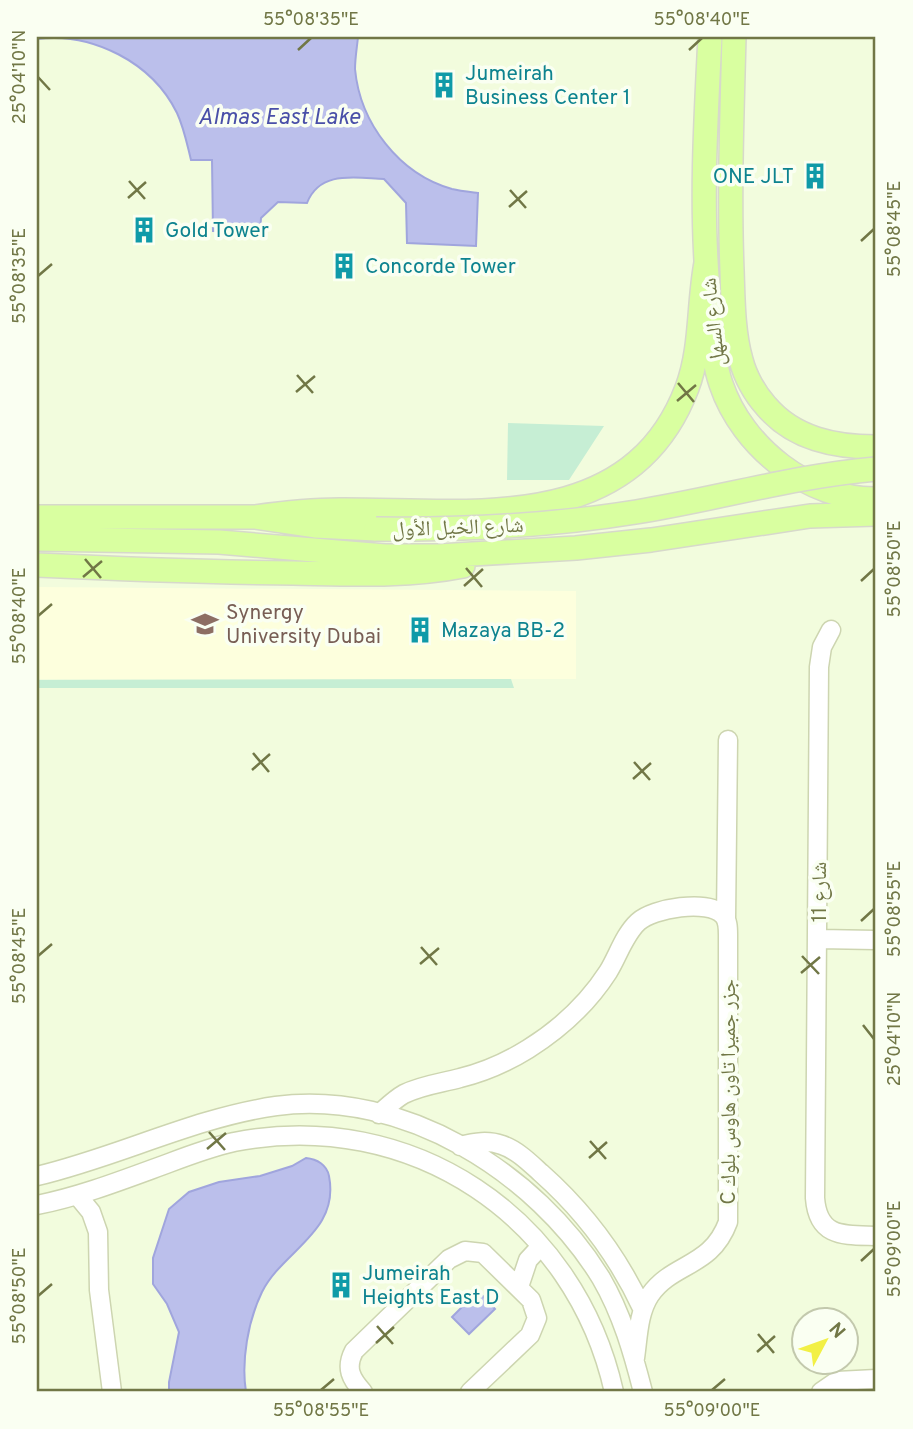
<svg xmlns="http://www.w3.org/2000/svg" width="913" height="1429" viewBox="0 0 913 1429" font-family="Overpass,'Noto Naskh Arabic',sans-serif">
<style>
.residential{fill:#f2fcdd;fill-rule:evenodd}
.commercial{fill:#fdffdd}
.green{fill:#c6eed4}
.water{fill:#bbbfeb;stroke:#a0a5dd;stroke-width:2}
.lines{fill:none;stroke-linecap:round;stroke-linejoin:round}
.minor-casing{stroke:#cdd5b0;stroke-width:21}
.major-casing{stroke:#d7d9cb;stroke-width:26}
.minor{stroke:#fff;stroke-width:18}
.major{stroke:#d9ffa0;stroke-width:23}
.major-bridge-casing{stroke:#d7d9cb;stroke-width:26;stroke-linecap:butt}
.major-bridge{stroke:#d9ffa0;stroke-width:23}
.ticks{fill:none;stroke:#717746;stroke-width:2.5}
.labels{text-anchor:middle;stroke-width:7;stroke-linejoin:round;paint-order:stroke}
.culture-label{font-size:21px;fill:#0d838f;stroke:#fafff2;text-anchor:start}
.street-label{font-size:21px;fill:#717746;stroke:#fafff2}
.education-label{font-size:21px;fill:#785e54;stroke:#fafff2;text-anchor:start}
.water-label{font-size:23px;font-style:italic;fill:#494fa8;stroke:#fafff2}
.neatline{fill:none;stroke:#717746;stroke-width:2.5}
.ticks-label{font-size:18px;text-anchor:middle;fill:#717746}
</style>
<rect width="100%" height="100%" fill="#f6feea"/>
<path class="residential" d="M37,37h839v1355h-839zM804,1320h42v42h-42z"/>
<path class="commercial" d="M37,587l539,4v88h-539z"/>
<path class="green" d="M508,423l96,3 -35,54h-62z
M511,679l3,9h-477v-8z"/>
<path class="water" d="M37,37h321c-1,10 -3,22 -3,32 5,54 44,105 97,120 8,2 18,3 26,4l-2,53 -69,-3 -1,-40 -22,-24c-29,-1 -64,-9 -77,24l-29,-1 -17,16 -1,14 -47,-1 -1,-71h-21c-4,-16 -7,-32 -14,-47 -25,-51 -85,-81 -140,-74z
M306,1158c11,1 21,7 23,18 11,56 -46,74 -67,116 -14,29 -21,69 -16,100h-77v-10l10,-50 -12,-28 -14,-20v-26l16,-49 20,-17 30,-10 41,-6 32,-10z
M478,1291l17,18 -26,25 -17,-17z"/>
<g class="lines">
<g class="minor-casing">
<path id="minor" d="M831,630l-9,17 -3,20 -4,531c3,40 29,37 61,38
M726,920l2,-180
M819,939l57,1
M379,1114c8,-7 16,-15 25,-20 18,-9 38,-11 56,-16 25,-6 47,-16 68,-29 32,-20 60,-46 80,-77 10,-16 16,-37 30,-50 15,-14 70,-23 85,-7 5,5 5,13 5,20v287c-17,46 -55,40 -78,73 -12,18 -12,43 -15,63
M460,1146c15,-4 28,-6 42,-1 15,5 28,18 39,28 44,39 77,83 102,137
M37,1176c81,-19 156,-58 239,-70 127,-17 260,66 325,172 21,36 32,75 42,114
M77,1195l14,17 7,20 1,58 13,102
M37,1205c45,-9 88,-26 132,-42 21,-8 43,-16 65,-21 177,-35 341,75 380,250
M519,1287l9,-27 13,-14
M363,1392c-12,-13 -18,-24 -9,-41l95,-92 16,-8 18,2 48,47 6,18 -7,17 -60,57
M821,1392l16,-11 39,-2"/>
</g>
<g class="major-casing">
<path id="major" d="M734,37c-2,77 -5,156 -2,233 1,29 1,62 9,90 4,16 14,34 25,46 28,33 69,41 110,41
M707,276c-6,-80 -1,-160 3,-239
M711,321c1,21 3,43 10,63 21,63 88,116 155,115
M37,517h218l60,9 61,3
M255,517c28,-4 56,-7 84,-7 127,-1 291,28 348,-122 15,-40 11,-82 19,-125
M37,539l182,3 166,14h54l137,-8 75,-8 159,-24 66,-2
M37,565c85,4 170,7 256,8 57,1 114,4 170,-7"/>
</g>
<use href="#minor" class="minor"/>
<use href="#major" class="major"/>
<g class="major-bridge-casing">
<path id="major-bridge" d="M376,529c87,1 174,-3 260,-17 81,-13 158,-36 240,-43"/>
</g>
<use href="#major-bridge" class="major-bridge"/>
</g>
<path class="ticks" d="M298,50l13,-12M689,50l13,-12M38,77l12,13M129,181l16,18M510,190l16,18M128,198l18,-16M509,207l18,-16M861,241l13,-12M38,276l14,-12M297,375l16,18M678,383l16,19M296,392l19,-16M677,401l19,-16M85,559l16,19M466,568l16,19M83,577l19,-16M861,581l13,-12M464,586l19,-17M38,616l14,-12M253,753l16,19M634,762l16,18M252,770l18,-16M633,779l18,-16M861,921l13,-12M421,947l16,18M38,956l14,-12M802,956l17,18M420,964l19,-16M801,973l19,-16M863,1025l11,14M209,1132l16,18M590,1141l16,18M207,1149l19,-16M589,1158l18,-16M861,1261l13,-12M38,1296l14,-12M377,1326l16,18M758,1334l16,19M376,1343l18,-16M757,1352l18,-16M321,1390l13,-11M712,1390l13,-11"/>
<defs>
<g id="building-bare" transform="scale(2.1)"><path d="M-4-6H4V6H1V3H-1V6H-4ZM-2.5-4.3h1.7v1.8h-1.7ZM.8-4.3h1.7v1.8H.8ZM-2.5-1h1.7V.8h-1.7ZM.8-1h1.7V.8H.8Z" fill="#0f9aa8" stroke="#fafff2" stroke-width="2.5" paint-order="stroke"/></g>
<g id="university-bare" transform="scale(2.1)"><path d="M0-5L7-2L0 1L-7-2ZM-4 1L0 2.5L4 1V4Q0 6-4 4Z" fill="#8d6e63" stroke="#fafff2" stroke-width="2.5" paint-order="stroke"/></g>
</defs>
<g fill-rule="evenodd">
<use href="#building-bare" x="444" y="85"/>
<use href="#building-bare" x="815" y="176"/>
<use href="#building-bare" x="144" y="230"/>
<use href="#building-bare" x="344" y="266"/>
<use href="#university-bare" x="205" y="624"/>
<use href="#building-bare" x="420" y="630"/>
<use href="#building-bare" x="341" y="1285"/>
</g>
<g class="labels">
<g class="culture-label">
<text x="465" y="80">Jumeirah<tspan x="465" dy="24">Business Center 1</tspan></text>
<text x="794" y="183" text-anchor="end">ONE JLT</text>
<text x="165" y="237">Gold Tower</text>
<text x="365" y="273">Concorde Tower</text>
<text x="441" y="637">Mazaya BB-2</text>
<text x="362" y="1280">Jumeirah<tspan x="362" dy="24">Heights East D</tspan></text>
</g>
<g class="street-label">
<text transform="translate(713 322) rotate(-96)" y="7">شارع السهل</text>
<text transform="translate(458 527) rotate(-2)" y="7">شارع الخيل الأول</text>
<text transform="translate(819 892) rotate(-90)" y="7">شارع 11</text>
<text transform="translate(728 1092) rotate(-90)" y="7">C جزر جميرا تاون هاوس بلوك</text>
</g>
<g class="education-label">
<text x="226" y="619">Synergy<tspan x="226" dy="24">University Dubai</tspan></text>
</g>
<g class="water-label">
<text x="279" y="124">Almas East Lake</text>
</g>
</g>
<rect width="913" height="1429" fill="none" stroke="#fafff2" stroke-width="77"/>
<g transform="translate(825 1341) rotate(49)"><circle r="33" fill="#fafff2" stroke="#c3c9ad" stroke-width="2"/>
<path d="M0-5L12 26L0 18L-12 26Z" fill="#f2f045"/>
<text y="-10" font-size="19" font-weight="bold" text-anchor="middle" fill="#717746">N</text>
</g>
<rect x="38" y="38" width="836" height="1352" class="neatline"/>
<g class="ticks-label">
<text x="311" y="25">55°08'35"E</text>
<text x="702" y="25">55°08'40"E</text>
<text transform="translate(19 77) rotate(-90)" y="6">25°04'10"N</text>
<text transform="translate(894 229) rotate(-90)" y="6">55°08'45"E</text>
<text transform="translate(19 276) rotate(-90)" y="6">55°08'35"E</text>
<text transform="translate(894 569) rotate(-90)" y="6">55°08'50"E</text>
<text transform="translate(19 616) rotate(-90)" y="6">55°08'40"E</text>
<text transform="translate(894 909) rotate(-90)" y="6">55°08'55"E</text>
<text transform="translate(19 956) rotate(-90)" y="6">55°08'45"E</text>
<text transform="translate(894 1039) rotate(-90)" y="6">25°04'10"N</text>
<text transform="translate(894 1249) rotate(-90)" y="6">55°09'00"E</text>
<text transform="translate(19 1296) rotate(-90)" y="6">55°08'50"E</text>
<text x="321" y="1416">55°08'55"E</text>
<text x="712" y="1416">55°09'00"E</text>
</g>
</svg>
